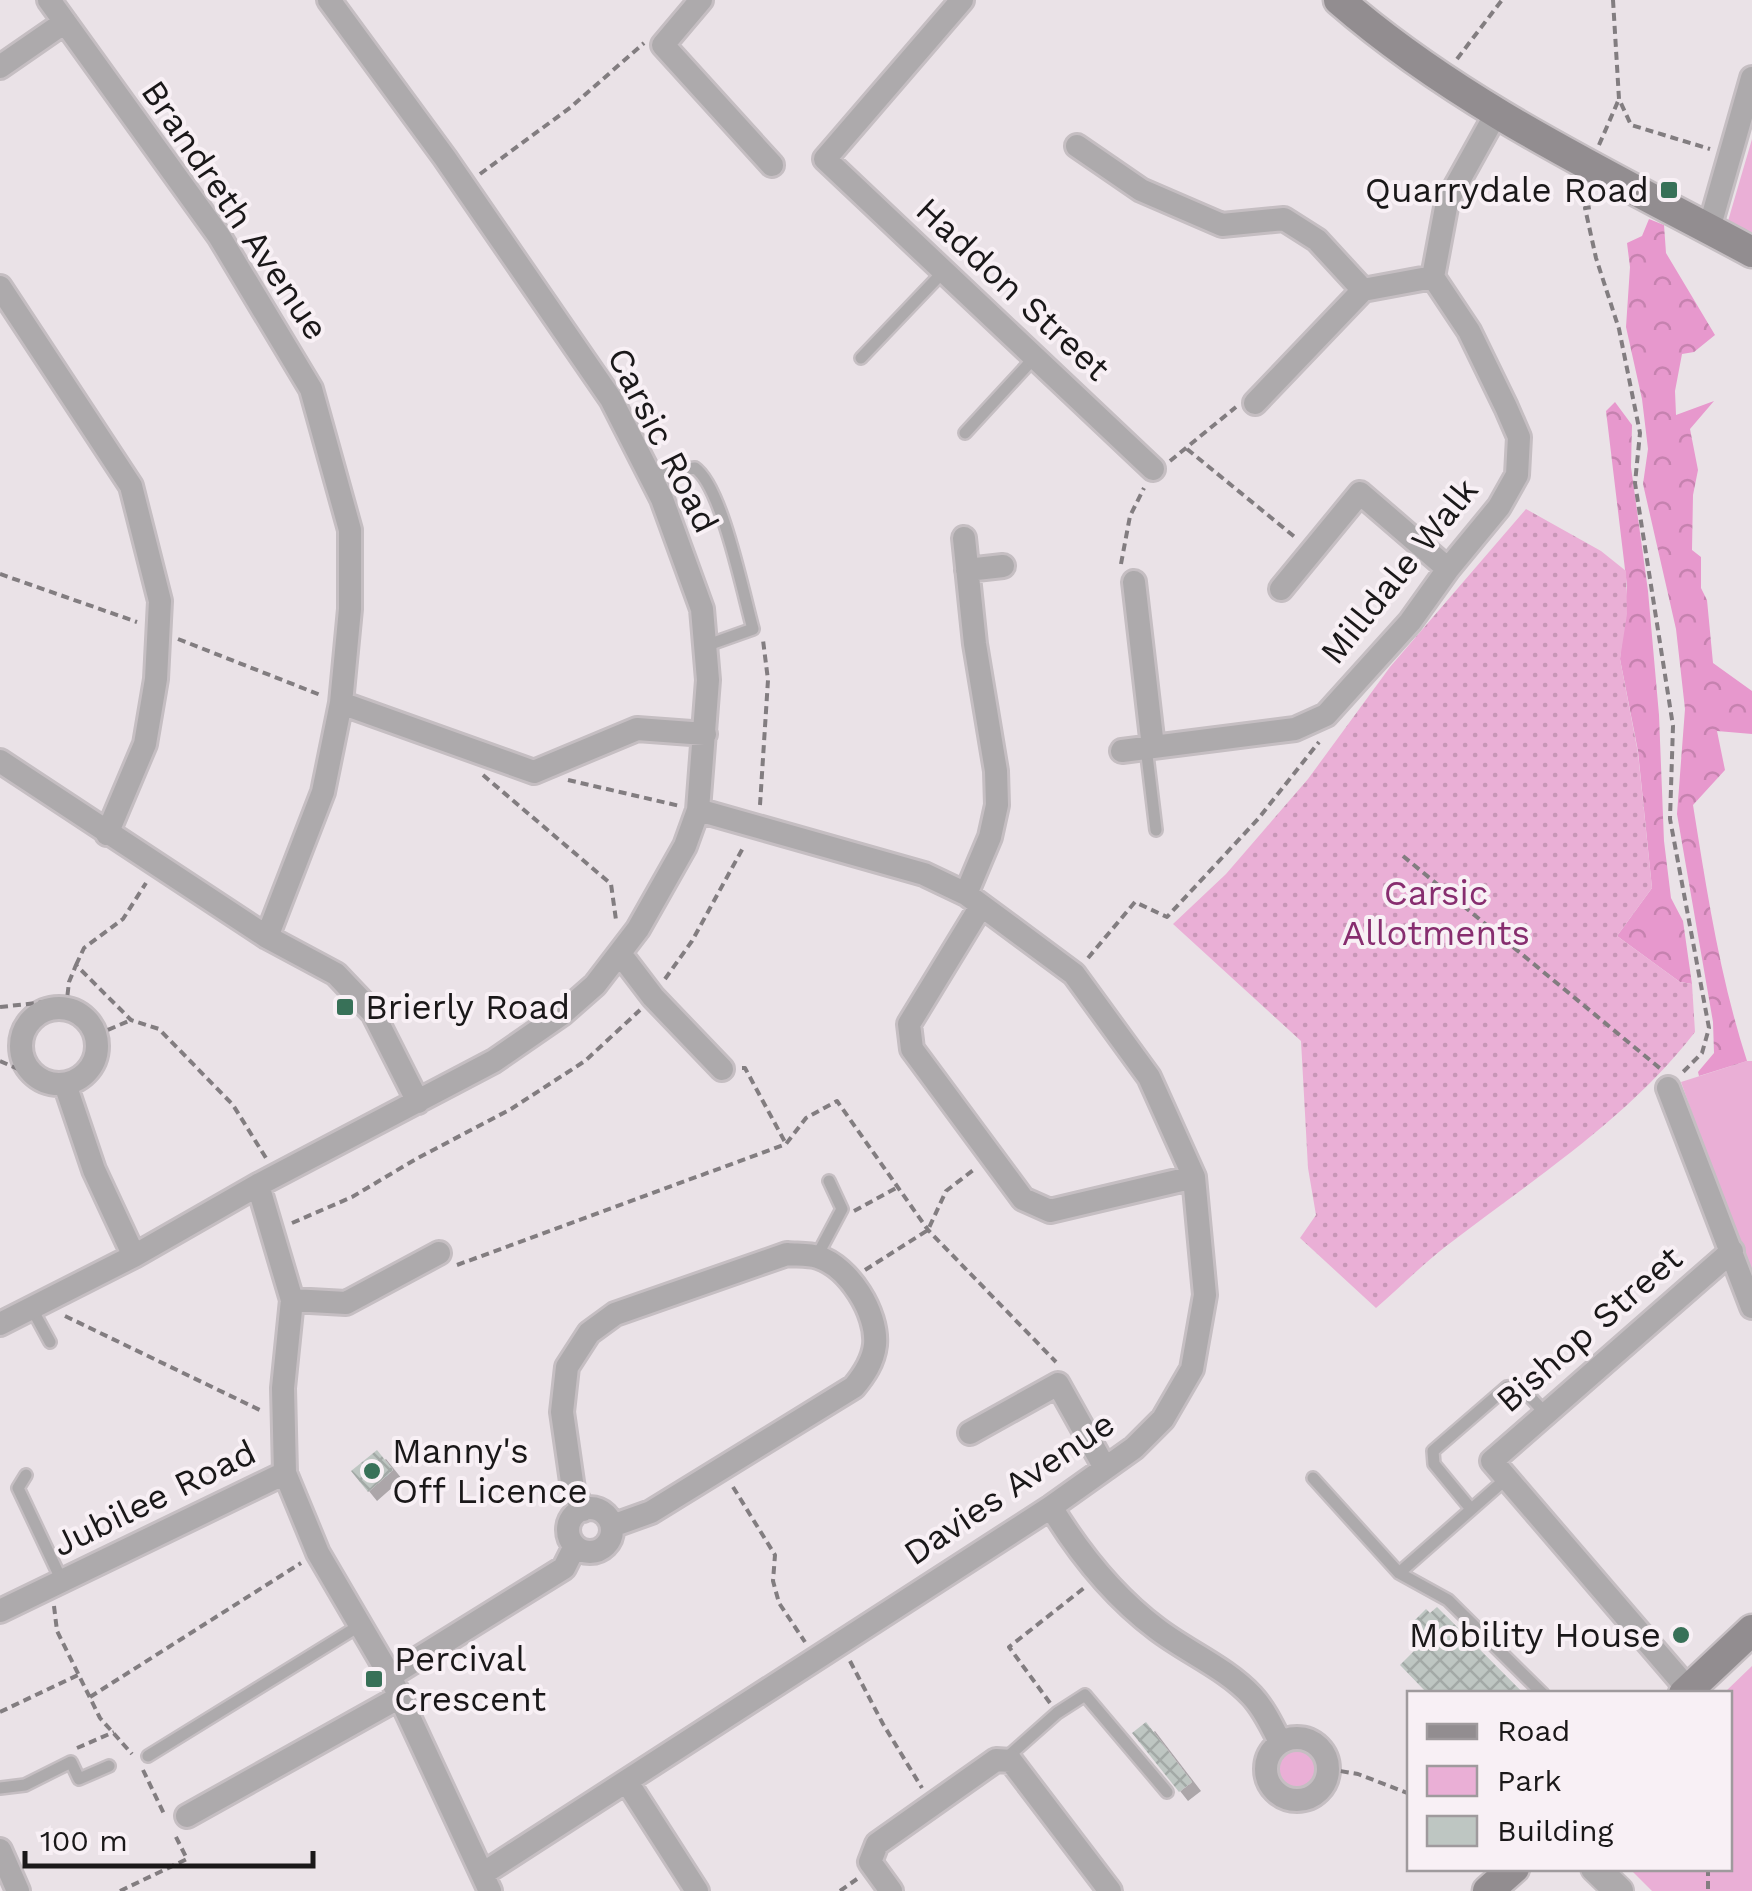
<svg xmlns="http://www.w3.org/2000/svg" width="1752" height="1891" viewBox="0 0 1752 1891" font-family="'Work Sans',sans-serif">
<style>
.green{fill:#eaafd6}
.forest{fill:url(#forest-crowns)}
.garden{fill:url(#garden-dots)}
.building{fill:url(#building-cross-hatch);filter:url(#shadow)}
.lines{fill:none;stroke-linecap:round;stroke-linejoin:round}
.service-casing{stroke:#c5bec2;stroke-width:16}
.minor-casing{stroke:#c5bec2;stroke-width:28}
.tertiary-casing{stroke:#c5bec2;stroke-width:32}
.secondary-casing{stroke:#c5bec2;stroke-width:35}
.path{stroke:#827d80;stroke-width:4;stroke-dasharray:8 5;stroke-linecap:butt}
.service{stroke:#adaaac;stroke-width:11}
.minor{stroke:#adaaac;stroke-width:22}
.tertiary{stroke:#adaaac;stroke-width:28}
.secondary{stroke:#928d90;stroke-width:30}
.poi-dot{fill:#387158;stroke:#f8f0f5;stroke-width:4}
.labels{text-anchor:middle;stroke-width:8;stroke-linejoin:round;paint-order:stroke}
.poi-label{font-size:35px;fill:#1a1819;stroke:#f8f0f5;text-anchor:start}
.street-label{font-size:35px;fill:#1a1819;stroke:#f8f0f5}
.park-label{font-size:35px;fill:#872d6f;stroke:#f8f0f5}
</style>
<defs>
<pattern id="forest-crowns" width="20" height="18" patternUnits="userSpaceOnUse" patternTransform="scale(2.5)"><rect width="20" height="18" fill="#e798cd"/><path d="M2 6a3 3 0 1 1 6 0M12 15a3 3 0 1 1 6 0" fill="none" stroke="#c682af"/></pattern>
<pattern id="garden-dots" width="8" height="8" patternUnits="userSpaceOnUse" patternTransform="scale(2.5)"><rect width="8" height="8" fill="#eaafd6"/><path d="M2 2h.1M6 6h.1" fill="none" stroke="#c896b7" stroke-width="1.8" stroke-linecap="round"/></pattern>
<pattern id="building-cross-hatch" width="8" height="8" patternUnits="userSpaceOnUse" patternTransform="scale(2.5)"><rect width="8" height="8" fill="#bec6c2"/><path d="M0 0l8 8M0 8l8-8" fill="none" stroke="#a3a9a6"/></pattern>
<filter id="shadow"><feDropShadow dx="9" dy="9" stdDeviation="0" flood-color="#0004"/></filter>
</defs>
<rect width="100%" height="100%" fill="#eae2e7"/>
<path class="green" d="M1752,139v97l-24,-15z
M1747,1061h5v222l-71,-201z
M1752,1666v225h-100l-22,-22 100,-1v-174l-6,-1z
M1277 1769a21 21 0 1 1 42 0a21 21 0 1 1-42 0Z"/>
<path class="forest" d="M1649,219l15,6 2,28 49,82 -21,17 -12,2 -7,37 1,24 38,-14 -24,28 8,41 -5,25 -1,55 9,7v31l6,12 6,63 39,28v43l-35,-3 8,39 -32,35c14,87 27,173 54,256l-48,15 -1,-4 16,-19 -1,-31 -36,-208 8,-105 -9,-80 -33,-145 5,-35 -6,-50 -16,-72 4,-60 -3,-24 15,-7z
M1615,402l17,23 -1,42 17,124 11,124 5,126 7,57 12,23 9,63 -12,-2 -63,-46 35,-48 -14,-137 -18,-92 7,-73 -21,-175z"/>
<path class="garden" d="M1526,509l75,42 25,20 1,43 -7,45 18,94 14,135 -35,48 63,46 12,2 3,48c-68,88 -162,147 -250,215 -24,19 -46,41 -69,61l-76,-70 16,-23 -8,-47 -7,-127 -128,-117 53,-50 82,-95 82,-112z"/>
<path class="building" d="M377,1450l16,20 -25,22 -17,-21z
M1437,1607l87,87h-96l-28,-29 24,-24 -15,-15 17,-17 4,4z
M1146,1722l46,60 -13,10 -47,-59z"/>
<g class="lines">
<g class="service-casing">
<path id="service" d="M861,358l83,-87
M965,433l70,-76
M650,474l45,-6c27,19 48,125 58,161l-48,17
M1146,747l10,83
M817,1256l25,-47 -13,-28
M31,1307l19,35
M26,1475l-8,13 44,93
M1313,1478l86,95
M1507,1478l-108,95 49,27 95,94
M1471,1509l-37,-45 -1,-13 74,-64 13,-1 26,28
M148,1756l214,-132
M1004,1760l53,-47 28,-18 82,97
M0,1788l25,-3 46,-23 8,17 30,-13"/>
</g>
<g class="minor-casing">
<path id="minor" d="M49,0l170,236 92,153 39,141v79l-9,94 -18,89 -56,145
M701,0l-38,45 109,120
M962,0l-137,159 328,310
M0,67l65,-45
M1077,146l64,44 81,35 62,-6 33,21 46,50
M1709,229l43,-151
M0,287l131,199 29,115 -4,78 -11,65 -38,90
M1255,403l108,-113 70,-13
M964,538l11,106 21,127 1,34 -7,32 -24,57
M967,570l36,-4
M1134,582l19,165
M1281,589l79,-96 88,76
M341,703l193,69 103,-43 68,5
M1122,751l173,-22 31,-14 84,-93 38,-53 51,-62 18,-32 2,-38 -13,-30 -37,-76 -36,-54 14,-75 50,-90
M0,761l267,176 69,37 37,39 45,89
M981,906l-72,118 3,25 111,150 27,12 144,-34
M621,955l32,42 69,72
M21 1046a38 38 0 1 1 76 0a38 38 0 1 1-76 0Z
M65,1084l29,86 40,86
M1668,1088l84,219
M258,1185l34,115 -9,88 2,85 33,80 72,123 100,215
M292,1300l54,3 93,-50
M0,1324l134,-68 124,-71 236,-124 68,-47 33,-29 43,-56 47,-83 13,-36 10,-130 -6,-71 -40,-110 -51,-100 -166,-241 -116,-158
M970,1433l88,-49 47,84
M1051,1507c28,46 62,89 106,122 30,23 69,39 95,67 12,13 20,30 28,46
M568 1530a22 22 0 1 1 44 0a22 22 0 1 1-44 0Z
M583,1510l-10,-21 -11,-77 5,-45 22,-34 26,-19 172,-60c9,1 22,0 31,3 31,10 60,56 57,88 -2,17 -11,30 -21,42l-203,125 -39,14
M0,1611l285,-138
M390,1676l174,-108 11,-22
M1688,1689l-196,-228 240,-210
M1266 1769a31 31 0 1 1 62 0a31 31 0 1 1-62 0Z
M627,1782l70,109
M187,1816l213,-119
M0,1850l18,41
M484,1873l567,-366 83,-59 29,-29 29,-50 13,-74 -11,-118 -45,-100 -75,-103 -108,-80 -42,-20 -226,-64
M891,1891l-21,-29 7,-18 119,-84 15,1 99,130"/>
</g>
<g class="tertiary-casing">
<path id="tertiary" d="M1595,1868l24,23"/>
</g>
<g class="secondary-casing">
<path id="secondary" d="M1339,0c122,106 272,176 413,252
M1684,1694l68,-64
M1488,1891l26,-23"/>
</g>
<path class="path" d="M1613,0l6,99 12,26 79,24
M1457,59l45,-59
M1599,145l20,-46
M480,174l91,-67 73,-64
M1581,189l2,9h6l3,9 -7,1 11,50 23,71 21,104 -5,50 38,243 -3,93 39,209 -7,25 -21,21
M1187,449l109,89
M1170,461l66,-54
M1121,564l9,-48 14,-28
M0,574l137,48
M178,639l145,57
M483,775l128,109 5,36
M568,780l112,26
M760,805l8,-125 -5,-40
M1403,856l259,214
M1088,958l47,-56 32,15 91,-98 61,-77
M76,965l8,-17 39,-29 23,-36
M665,979l27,-38 52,-95
M0,1007l65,-7
M66,1008l3,-26 7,-17 55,55 28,9 74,76 33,53
M96,1035l35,-15
M0,1061l36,16
M742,1068h3l41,76
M854,1211l44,-24
M292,1223l60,-26 64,-38 95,-50 74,-48 55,-51
M457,1265l329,-121 20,-26 31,-17 91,129 128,132
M865,1270l63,-40 18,-39 30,-23
M65,1316l199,96
M733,1487l42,68 -2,26 6,22 26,39
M54,1606l3,25 43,87 32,36
M850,1661l33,63 39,64
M90,1697l211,-134
M1050,1703l-41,-56 75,-59
M0,1712l78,-37
M77,1748l37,-16
M1328,1769l30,5 52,20
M143,1770l22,46
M1708,1868v23
M120,1891l67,-32 -13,-26
M840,1891l17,-12"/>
<use href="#service" class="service"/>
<use href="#minor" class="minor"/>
<use href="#tertiary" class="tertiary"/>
<use href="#secondary" class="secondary"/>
</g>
<g class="poi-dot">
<rect x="1659" y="180" width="20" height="20" rx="5"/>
<rect x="335" y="997" width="20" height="20" rx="5"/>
<circle cx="372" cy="1471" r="10"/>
<circle cx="1681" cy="1635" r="10"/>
<rect x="364" y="1669" width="20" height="20" rx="5"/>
</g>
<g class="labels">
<g class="poi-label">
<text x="1649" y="202" text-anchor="end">Quarrydale Road</text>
<text x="365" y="1019">Brierly Road</text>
<text x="392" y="1463">Manny's<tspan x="392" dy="40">Off Licence</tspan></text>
<text x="1661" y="1647" text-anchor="end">Mobility House</text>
<text x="394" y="1671">Percival<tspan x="394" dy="40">Crescent</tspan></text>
</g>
<g class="street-label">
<text transform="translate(235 210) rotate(56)" y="12">Brandreth Avenue</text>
<text transform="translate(1013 289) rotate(43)" y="12">Haddon Street</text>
<text transform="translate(663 440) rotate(63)" y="12">Carsic Road</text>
<text transform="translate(1399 571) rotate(-51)" y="12">Milldale Walk</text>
<text transform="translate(1589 1329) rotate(-41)" y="12">Bishop Street</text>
<text transform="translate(1009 1488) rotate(-34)" y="12">Davies Avenue</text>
<text transform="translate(154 1498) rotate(-26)" y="12">Jubilee Road</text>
</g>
<g class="park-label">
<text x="1436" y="905">Carsic<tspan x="1436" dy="40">Allotments</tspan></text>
</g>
</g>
<rect x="1407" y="1691" width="325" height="180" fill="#f8f0f5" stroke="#9f9a9d" stroke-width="2.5"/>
<rect x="1427" y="1724" width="50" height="15" fill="#928d90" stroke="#9f9a9d" stroke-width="2.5"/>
<text x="1497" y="1741" font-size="30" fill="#1a1819">Road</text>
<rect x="1427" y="1766" width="50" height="30" fill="#eaafd6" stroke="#9f9a9d" stroke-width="2.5"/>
<text x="1497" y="1791" font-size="30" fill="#1a1819">Park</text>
<rect x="1427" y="1816" width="50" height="30" fill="#bec6c2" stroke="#9f9a9d" stroke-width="2.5"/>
<text x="1497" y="1841" font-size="30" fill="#1a1819">Building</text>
<path d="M25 1851v15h288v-15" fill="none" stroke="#1a1819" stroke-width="5"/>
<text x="40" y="1851" font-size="30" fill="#1a1819" stroke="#f8f0f5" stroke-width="8" paint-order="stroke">100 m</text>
</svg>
